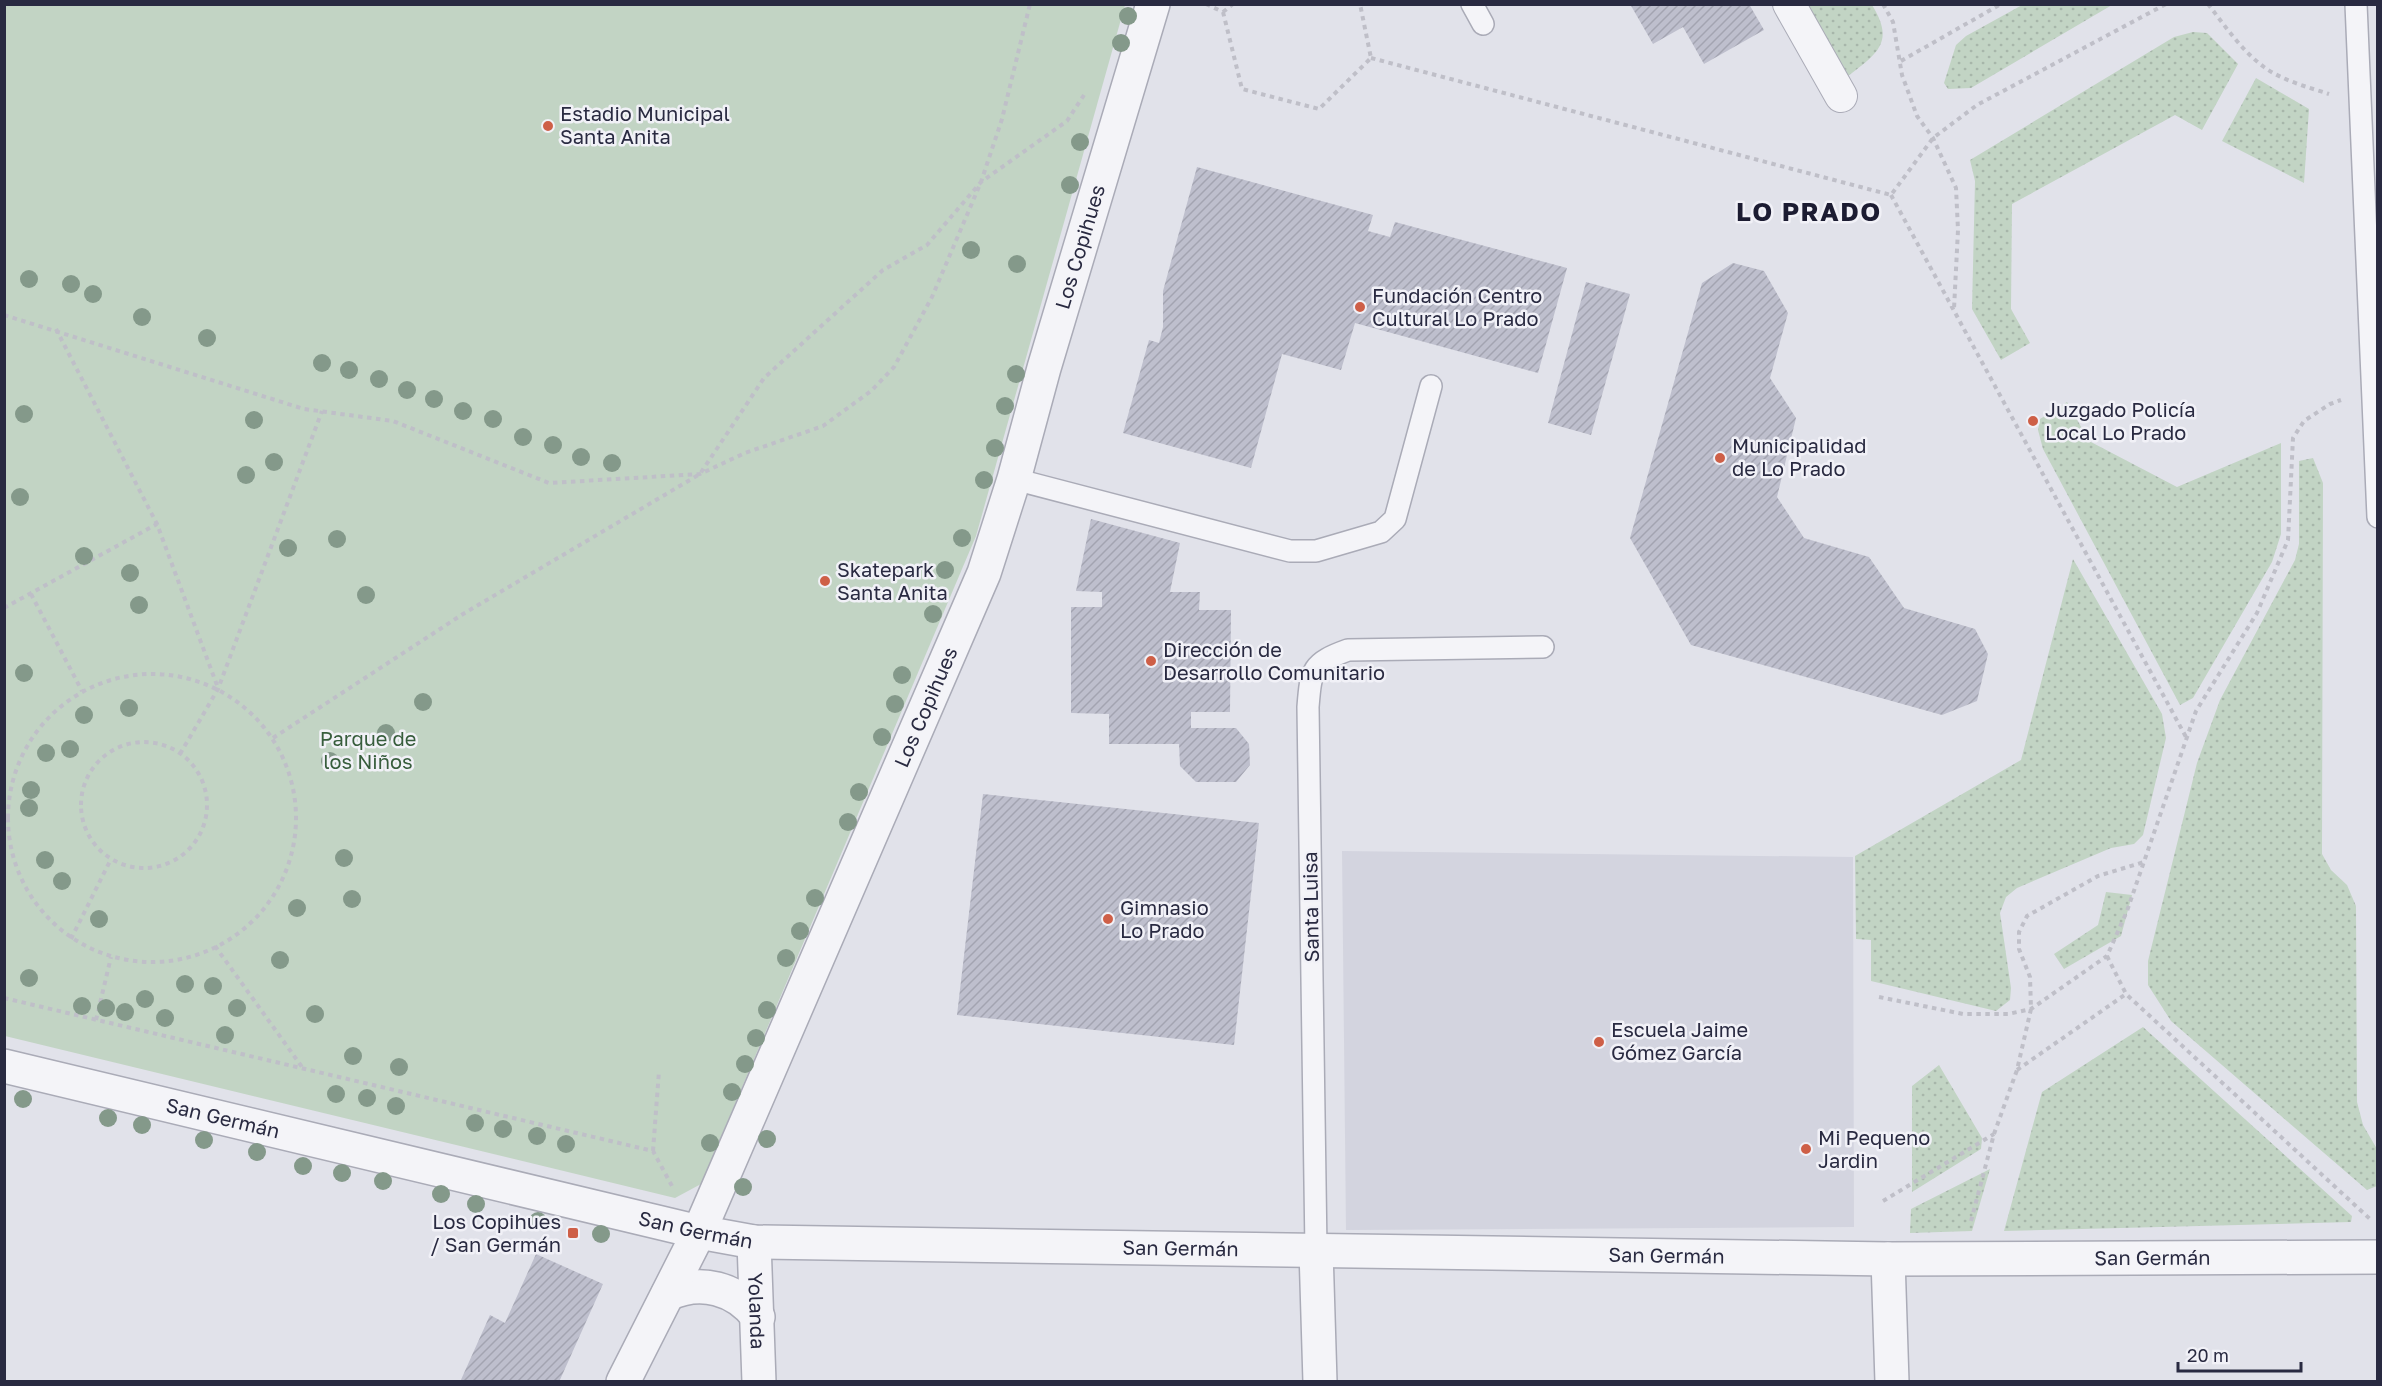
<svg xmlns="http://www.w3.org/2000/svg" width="2382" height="1386" viewBox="0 0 2382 1386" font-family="'Golos Text',sans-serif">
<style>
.built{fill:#d3d4df}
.grass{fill:url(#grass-dots)}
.park{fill:#c2d4c4}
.building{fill:url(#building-hatch)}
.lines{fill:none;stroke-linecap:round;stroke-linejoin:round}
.service-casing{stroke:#aaabb7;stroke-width:24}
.pedestrian-casing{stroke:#aaabb7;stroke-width:34}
.minor-casing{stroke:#aaabb7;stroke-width:36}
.tertiary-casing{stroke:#aaabb7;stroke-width:36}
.path{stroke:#bfbfc8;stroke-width:4;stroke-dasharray:4.5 4.5;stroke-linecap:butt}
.service{stroke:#f4f4f8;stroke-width:21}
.pedestrian{stroke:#f4f4f8;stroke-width:32}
.minor{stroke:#f4f4f8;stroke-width:33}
.tertiary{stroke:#f4f4f8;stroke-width:33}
.tree{fill:#84998a}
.poi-dot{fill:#ce5f47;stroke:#f1f1f7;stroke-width:2}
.labels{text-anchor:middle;stroke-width:5;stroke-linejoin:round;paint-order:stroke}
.poi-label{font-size:20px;fill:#292a41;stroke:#f1f1f7;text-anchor:start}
.street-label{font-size:20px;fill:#292a41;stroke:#f1f1f7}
.park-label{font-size:20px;fill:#375d3c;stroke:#f1f1f7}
.district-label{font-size:26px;font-weight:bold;letter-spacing:1.5px;fill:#1c1c32;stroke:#f1f1f7}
</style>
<defs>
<pattern id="grass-dots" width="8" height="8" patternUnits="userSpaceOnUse" patternTransform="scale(1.5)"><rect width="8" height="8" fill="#c2d4c4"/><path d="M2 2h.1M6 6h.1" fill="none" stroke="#a7b6aa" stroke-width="1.8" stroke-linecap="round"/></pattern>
<pattern id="building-hatch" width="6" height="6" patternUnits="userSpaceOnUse" patternTransform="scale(1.5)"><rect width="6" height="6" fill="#bebfcd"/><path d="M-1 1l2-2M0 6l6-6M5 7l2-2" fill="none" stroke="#a3a4b1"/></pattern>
</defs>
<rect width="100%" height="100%" fill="#e1e2ea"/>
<path class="built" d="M1342,851l511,6 1,370 -508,3z"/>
<path class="grass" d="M2024,4l88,1 -141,83 -23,1 -4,-6 12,-38 10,-9z
M1808,5h64c23,37 6,48 -24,71z
M2193,32l14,1 31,31 -36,66 -27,-15 -163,89 -1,105 19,34 -29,17 -29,-51 3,-128 -5,-21 204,-123z
M2256,78l53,31 -5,74 -82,-42z
M2067,402l22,39 88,46 104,-44v91l-9,28 -79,136 -13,7 -137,-256 -5,-19 2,-11z
M2313,458l10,25 -1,371 9,16 16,15 9,21 1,196 6,23 14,24v37l-10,4 -196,-169 -23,-36v-24l49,-198 23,-63 75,-140 4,-16v-83z
M2073,559l89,155 4,24 -23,97 -9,9 -23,4 -94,40 -11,9 -6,16 11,75 -1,12 -14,11 -125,-30v-41l-15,-1 -1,-83 166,-96z
M2106,892l26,3 -11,41 -57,33 -10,-15 44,-29z
M2143,1027l209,189 -1,6 -347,9 38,-139z
M1939,1065l43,73 -1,11 -69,43v-106z
M1990,1169l-18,62 -62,2 1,-24z"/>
<path class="park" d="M5,4l1120,1 -149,531 -275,648 -26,14 -670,-162z"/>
<path class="building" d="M1630,4h119l15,26 -60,34 -21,-37 -30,17z
M1197,167l176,48 -5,16 22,6 5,-15 172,46 -29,105 -183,-50 -14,47 -59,-16 -31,114 -128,-35 26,-93 10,3 4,-16v-36z
M1733,263l31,8 24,42 -18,65 26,40 -19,79 27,41 65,19 35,51 71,21 13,25 -11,47 -35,14 -251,-70 -61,-107 72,-255z
M1586,282l44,12 -39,141 -43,-12z
M1091,519l89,24 -10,49h30l-1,18h32l-1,102h-39v16h45l13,16 1,21 -14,17h-40l-16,-16 -1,-22h-70v-30l-38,-1v-106h31v-15l-26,-1z
M983,794l276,29 -25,222 -277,-30z
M536,1254l67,30 -44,98h-99l30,-67 15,8z"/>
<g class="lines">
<g class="service-casing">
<path id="service" d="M1472,4l11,20
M2356,4l22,513
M1014,479l276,72h26l65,-19 14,-13 36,-133
M1316,1250l-8,-543c3,-38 4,-44 40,-57l195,-3"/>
</g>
<g class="pedestrian-casing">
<path id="pedestrian" d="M1789,4l52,92"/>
</g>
<g class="minor-casing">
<g id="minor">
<path id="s1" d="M754,1242l5,140"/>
<path d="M1316,1250l4,132"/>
<path d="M1888,1259l4,123"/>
</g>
</g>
<g class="tertiary-casing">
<g id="tertiary">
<path id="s2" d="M4,1066l695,166 55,10 1134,17 490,-2"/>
<path d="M668,1294c33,-15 68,-6 90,23"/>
<path id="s3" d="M623,1382l76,-150 285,-659 30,-94 30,-111 109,-364"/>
</g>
</g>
<path class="path" d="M1206,4l17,8
M1883,4l10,18 9,53 15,41 16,22 23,50 2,42 -4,79
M2208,4c17,22 34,47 56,63 19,14 44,20 65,27
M1223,12l19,77 77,20 52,-51 -11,-54
M1223,12l10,-8
M1371,58l520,137 42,-57 44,-33 189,-101
M1901,61l100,-57
M1891,195l295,542
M4,315l300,94 89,12 156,62 151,-9 45,-21 78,-27 48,-35 23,-24 38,-70 49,-115 21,-63 28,-115
M56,329l101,195 61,164
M31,594l51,97
M4,608l153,-84
M8 818a144 144 0 1 1 288 0a144 144 0 1 1-288 0Z
M273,738l190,-124 237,-140 64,-96 119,-108 44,-25 54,-63 86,-61 17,-26
M81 805a63 63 0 1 1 126 0a63 63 0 1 1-126 0Z
M180,754l38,-65 104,-278
M71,939l40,-80
M215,946l87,121
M2107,956l19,38 244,225
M1879,997l84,17h45l23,-5 76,-53 20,-45 69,-200 61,-98 31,-73 5,-102 11,-17 26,-17 11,-4
M4,998l649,153 19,35
M96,1020l15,-63
M2017,1070l109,-76
M653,1151l6,-80
M1883,1201l111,-67
M1971,1221l23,-87 23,-64 14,-61 -1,-32 -11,-28v-17l8,-16 71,-40 46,-14"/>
<use href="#service" class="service"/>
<use href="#pedestrian" class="pedestrian"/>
<use href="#minor" class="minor"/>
<use href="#tertiary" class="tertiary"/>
</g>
<g class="tree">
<circle cx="1128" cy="16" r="9"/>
<circle cx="1121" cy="43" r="9"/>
<circle cx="1080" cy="142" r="9"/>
<circle cx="1070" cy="185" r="9"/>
<circle cx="971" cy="250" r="9"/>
<circle cx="1017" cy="264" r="9"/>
<circle cx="29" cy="279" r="9"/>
<circle cx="71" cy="284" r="9"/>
<circle cx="93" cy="294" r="9"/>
<circle cx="142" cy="317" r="9"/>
<circle cx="207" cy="338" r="9"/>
<circle cx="322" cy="363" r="9"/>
<circle cx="349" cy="370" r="9"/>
<circle cx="1016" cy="374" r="9"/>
<circle cx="379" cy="379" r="9"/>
<circle cx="407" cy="390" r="9"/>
<circle cx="434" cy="399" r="9"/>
<circle cx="1005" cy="406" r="9"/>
<circle cx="463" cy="411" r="9"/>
<circle cx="24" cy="414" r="9"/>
<circle cx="493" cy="419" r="9"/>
<circle cx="254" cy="420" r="9"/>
<circle cx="523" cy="437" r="9"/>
<circle cx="553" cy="445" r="9"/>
<circle cx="995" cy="448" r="9"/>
<circle cx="581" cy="457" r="9"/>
<circle cx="274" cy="462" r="9"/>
<circle cx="612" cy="463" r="9"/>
<circle cx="246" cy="475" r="9"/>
<circle cx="984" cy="480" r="9"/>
<circle cx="20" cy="497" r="9"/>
<circle cx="962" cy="538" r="9"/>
<circle cx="337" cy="539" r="9"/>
<circle cx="288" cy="548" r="9"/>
<circle cx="84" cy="556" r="9"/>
<circle cx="945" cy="570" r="9"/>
<circle cx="130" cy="573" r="9"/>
<circle cx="366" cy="595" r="9"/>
<circle cx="139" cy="605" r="9"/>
<circle cx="933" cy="614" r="9"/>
<circle cx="24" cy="673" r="9"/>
<circle cx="902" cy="675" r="9"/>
<circle cx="423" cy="702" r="9"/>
<circle cx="895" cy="704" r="9"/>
<circle cx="129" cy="708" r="9"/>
<circle cx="84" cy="715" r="9"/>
<circle cx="386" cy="733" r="9"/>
<circle cx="882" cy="737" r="9"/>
<circle cx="70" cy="749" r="9"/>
<circle cx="46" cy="753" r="9"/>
<circle cx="330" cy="761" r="9"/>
<circle cx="31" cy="790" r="9"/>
<circle cx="859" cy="792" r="9"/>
<circle cx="29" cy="808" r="9"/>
<circle cx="848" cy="822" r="9"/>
<circle cx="344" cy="858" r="9"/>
<circle cx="45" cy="860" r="9"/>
<circle cx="62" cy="881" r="9"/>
<circle cx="815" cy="898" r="9"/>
<circle cx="352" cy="899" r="9"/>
<circle cx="297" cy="908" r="9"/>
<circle cx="99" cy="919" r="9"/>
<circle cx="800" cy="931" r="9"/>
<circle cx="786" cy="958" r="9"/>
<circle cx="280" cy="960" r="9"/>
<circle cx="29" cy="978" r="9"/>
<circle cx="185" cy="984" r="9"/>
<circle cx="213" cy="986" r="9"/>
<circle cx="145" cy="999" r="9"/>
<circle cx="82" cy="1006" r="9"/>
<circle cx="106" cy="1008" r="9"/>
<circle cx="237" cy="1008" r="9"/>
<circle cx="767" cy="1010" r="9"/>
<circle cx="125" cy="1012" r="9"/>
<circle cx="315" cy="1014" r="9"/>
<circle cx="165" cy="1018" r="9"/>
<circle cx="225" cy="1035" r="9"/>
<circle cx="756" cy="1038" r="9"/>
<circle cx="353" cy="1056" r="9"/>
<circle cx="745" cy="1064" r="9"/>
<circle cx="399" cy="1067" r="9"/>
<circle cx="732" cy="1092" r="9"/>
<circle cx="336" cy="1094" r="9"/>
<circle cx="367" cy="1098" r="9"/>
<circle cx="23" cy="1099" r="9"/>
<circle cx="396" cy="1106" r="9"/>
<circle cx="108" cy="1118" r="9"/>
<circle cx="475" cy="1123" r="9"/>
<circle cx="142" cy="1125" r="9"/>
<circle cx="503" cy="1129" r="9"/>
<circle cx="537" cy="1136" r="9"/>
<circle cx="767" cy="1139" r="9"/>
<circle cx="204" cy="1140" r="9"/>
<circle cx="710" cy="1143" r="9"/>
<circle cx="566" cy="1144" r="9"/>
<circle cx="257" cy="1152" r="9"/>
<circle cx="303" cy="1166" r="9"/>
<circle cx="342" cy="1173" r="9"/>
<circle cx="383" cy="1181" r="9"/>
<circle cx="743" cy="1187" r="9"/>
<circle cx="441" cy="1194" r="9"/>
<circle cx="476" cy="1204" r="9"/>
<circle cx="538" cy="1221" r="9"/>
<circle cx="601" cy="1234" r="9"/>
</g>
<g class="poi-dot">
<circle cx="548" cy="126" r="6"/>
<circle cx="1360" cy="307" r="6"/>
<circle cx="2033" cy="421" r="6"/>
<circle cx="1720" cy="458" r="6"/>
<circle cx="825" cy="581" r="6"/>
<circle cx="1151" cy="661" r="6"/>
<circle cx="1108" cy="919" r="6"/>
<circle cx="1599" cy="1042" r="6"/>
<circle cx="1806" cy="1149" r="6"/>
<rect x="567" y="1227" width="12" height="12" rx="3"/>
</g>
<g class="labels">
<g class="poi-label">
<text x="560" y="121">Estadio Municipal<tspan x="560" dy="23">Santa Anita</tspan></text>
<text x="1372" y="303">Fundación Centro<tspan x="1372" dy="23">Cultural Lo Prado</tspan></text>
<text x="2045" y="417">Juzgado Policía<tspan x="2045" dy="23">Local Lo Prado</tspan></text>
<text x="1732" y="453">Municipalidad<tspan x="1732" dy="23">de Lo Prado</tspan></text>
<text x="837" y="577">Skatepark<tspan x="837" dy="23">Santa Anita</tspan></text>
<text x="1163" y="657">Dirección de<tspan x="1163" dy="23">Desarrollo Comunitario</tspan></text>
<text x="1120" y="915">Gimnasio<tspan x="1120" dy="23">Lo Prado</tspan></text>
<text x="1611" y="1037">Escuela Jaime<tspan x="1611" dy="23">Gómez García</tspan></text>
<text x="1818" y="1145">Mi Pequeno<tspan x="1818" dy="23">Jardin</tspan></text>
<text x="561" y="1229" text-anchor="end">Los Copihues<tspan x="561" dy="23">/ San Germán</tspan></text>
</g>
<g class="street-label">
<text dy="7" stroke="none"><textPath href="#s3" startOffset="1226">Los Copihues</textPath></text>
<text dy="7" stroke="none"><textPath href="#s3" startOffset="740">Los Copihues</textPath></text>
<text transform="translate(1311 907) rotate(-91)" y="7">Santa Luisa</text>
<text dy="7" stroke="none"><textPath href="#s2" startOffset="225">San Germán</textPath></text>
<text dy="7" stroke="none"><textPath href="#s2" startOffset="711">San Germán</textPath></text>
<text dy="7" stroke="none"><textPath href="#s2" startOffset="1197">San Germán</textPath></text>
<text dy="7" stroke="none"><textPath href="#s2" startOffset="1683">San Germán</textPath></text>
<text dy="7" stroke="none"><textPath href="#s2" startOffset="2169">San Germán</textPath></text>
<text dy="7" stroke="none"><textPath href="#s1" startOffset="69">Yolanda</textPath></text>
</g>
<g class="park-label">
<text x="368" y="746">Parque de<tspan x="368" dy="23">los Niños</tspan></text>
</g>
<g class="district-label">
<text x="1809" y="221">LO PRADO</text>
</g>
</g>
<rect width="2382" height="1386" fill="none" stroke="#292a41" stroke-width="12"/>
<path d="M2178 1362v9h123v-9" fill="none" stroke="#292a41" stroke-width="3"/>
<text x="2187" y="1362" font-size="18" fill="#292a41" stroke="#f1f1f7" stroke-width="4.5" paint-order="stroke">20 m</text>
</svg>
